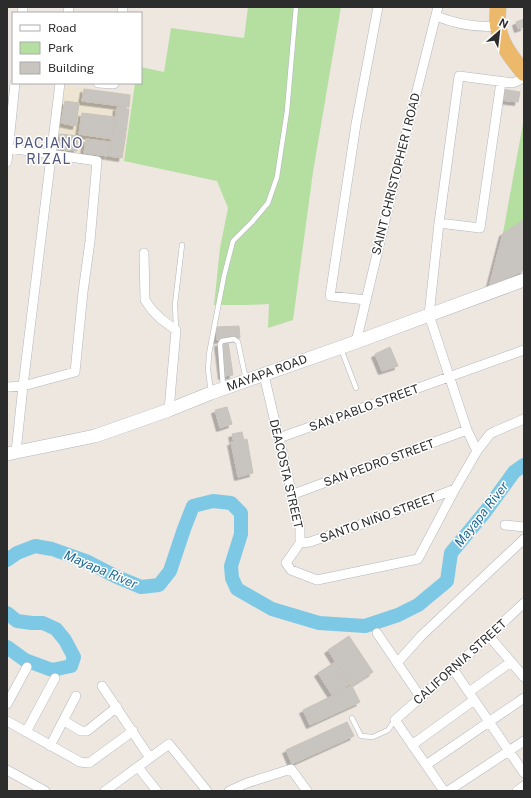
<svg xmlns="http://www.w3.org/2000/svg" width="531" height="798" viewBox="0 0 531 798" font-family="'Public Sans',sans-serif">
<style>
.education{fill:#ede4d1}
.green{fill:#b5dea1}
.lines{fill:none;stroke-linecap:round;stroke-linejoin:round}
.river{stroke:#7cc8e5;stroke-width:14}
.building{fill:#c8c4bf;stroke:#c8c3ba;filter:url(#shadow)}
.service-casing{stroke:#b3b6be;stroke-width:5.5}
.minor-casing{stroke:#b3b6be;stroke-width:10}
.secondary-casing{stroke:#b3b6be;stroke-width:14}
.trunk-casing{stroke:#c8c8c8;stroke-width:17}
.service{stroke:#fff;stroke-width:4.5}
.minor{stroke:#fff;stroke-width:9}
.secondary{stroke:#fff;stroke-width:13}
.trunk{stroke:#ecb869;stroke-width:16}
.labels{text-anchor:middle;stroke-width:3;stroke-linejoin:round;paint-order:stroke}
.street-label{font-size:12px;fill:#2c2c2c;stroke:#fff}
.water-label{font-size:13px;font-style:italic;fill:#196894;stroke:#fff}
.quarter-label{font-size:14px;letter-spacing:1px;fill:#50577a;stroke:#fff}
</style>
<defs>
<filter id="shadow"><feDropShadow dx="-3.5" dy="3.5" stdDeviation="0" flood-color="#0004"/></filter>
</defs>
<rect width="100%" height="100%" fill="#ede7e0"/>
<path class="education" d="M64,85l68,9 -8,66 -68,-10z"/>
<path class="green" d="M248,7h93l-28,165 -20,148 -25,8 1,-24 -23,1h-32l6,-57 8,-40 -11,-27 -93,-20 11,-78h6v-16l23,5 7,-44 73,10z
M524,118v102l-21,13z"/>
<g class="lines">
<path class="river" d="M7,560l10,-7 18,-7 17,3 34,12 31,16 24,10 18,-2 11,-14 14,-42 9,-23 20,-5 18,2 10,10v21l-10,32 1,12 5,11 35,20 47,14 46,3 33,-11 20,-10 29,-24 4,-28 34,-41 29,-40 10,-7
M7,613l10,8 15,2h11l13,6 9,11 9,17 -3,9 -19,4 -27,-10 -18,-13"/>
</g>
<path class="building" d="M524,19v8l-6,2 -2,-7z
M84,89l46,6 -1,12 -47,-6z
M502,89l18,3 -2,10 -17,-2z
M65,101l14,2 -3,23 -15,-3z
M117,107l12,2 -3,23 -12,-2z
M82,113l33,4 -3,22 -33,-5z
M113,131l13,2 -4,25 -13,-2z
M60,134l18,2 -1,15 -18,-2z
M86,139l24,3 -2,14 -24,-3z
M524,220v50l-35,17 14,-54z
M239,326l1,12 -23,2 -1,-13z
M228,342l5,33 -11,1 -4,-33z
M390,347l8,19 -16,5 -7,-17z
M227,407l5,17 -12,4 -5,-18z
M242,432l2,8 3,-1 6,34 -15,4 -7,-35h3l-2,-8z
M349,636l24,36 -22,14 -23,-36z
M335,662l14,23 -17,10 -14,-22z
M352,686l8,16 -50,23 -7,-15z
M347,722l7,14 -62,28 -6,-14z"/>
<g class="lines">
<g class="service-casing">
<path id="service" d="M176,329l-1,-25 7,-59
M341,349l15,39
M223,387l-3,-43 2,-3 12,-2 4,3 8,38
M211,392l-3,-22 1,-16 15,-78 9,-35 19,-19 16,-19 9,-26 10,-66 9,-104
M352,718l9,18 12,1 15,-7 7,-10"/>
</g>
<g class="minor-casing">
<path id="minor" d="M22,13l1,-6
M68,13l1,-6
M122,13l1,-6
M436,16c20,8 40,12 62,10
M98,83l16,1v-1
M7,162l8,-79
M439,223l41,5 21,-146
M144,253l1,47 7,10 9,9 15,11 -7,80
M366,300l-36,-4 26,-172 22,-117
M356,342l43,-180 39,-155
M264,375l36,154v14l-14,20 5,7 26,10 101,-21 37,-70 22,-38 -10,-21 -38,-115 10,-92 20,-147 54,7 11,-5
M7,387l16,-1 52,-14 8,-80 7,-51 7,-80 -88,-13
M279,438l245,-88
M477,451l13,-17 6,-3 28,-12
M16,452l7,-66 37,-303
M291,495l176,-65
M505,525l19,2
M300,543l10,-1 75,-26 70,-27
M377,633l44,65
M489,636l35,41
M397,663l24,-27 103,-97
M453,669l71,104
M102,686l48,72
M469,692l42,-30
M7,704l20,-37
M7,721l73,41 9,1 44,-32
M64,721l17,10h6l30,-24
M26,732l29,-54
M412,745l62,-45
M50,746l26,-50
M426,765l98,-67
M138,767l19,24
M7,770l38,21
M105,791l64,-47 38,47
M229,791l18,-8 44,-14 16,22
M444,791l-49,-71 58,-51 71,-66
M448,791l76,-50
M517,791l7,-5"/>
</g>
<g class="secondary-casing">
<path id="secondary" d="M7,454l88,-18 74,-26 42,-17 145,-51 168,-62"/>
</g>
<g class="trunk-casing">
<path id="trunk" d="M498,7c0,6 -1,13 0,19 2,18 15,33 26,47"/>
</g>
<use href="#service" class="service"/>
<use href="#minor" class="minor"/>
<use href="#secondary" class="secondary"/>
<use href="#trunk" class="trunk"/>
</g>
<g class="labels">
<g class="street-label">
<text transform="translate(396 174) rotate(-76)" y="4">SAINT CHRISTOPHER I ROAD</text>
<text transform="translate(267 373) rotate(-20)" y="4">MAYAPA ROAD</text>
<text transform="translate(364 408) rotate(-20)" y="4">SAN PABLO STREET</text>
<text transform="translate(379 463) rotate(-20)" y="4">SAN PEDRO STREET</text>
<text transform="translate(286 474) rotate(77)" y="4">DEACOSTA STREET</text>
<text transform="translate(378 518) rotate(-20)" y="4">SANTO NIÑO STREET</text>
<text transform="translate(460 662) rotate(-42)" y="4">CALIFORNIA STREET</text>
</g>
<g class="water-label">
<text transform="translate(481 514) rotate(-52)" y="5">Mayapa River</text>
<text transform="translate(101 569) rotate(23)" y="5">Mayapa River</text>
</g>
<g class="quarter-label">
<text x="49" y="148">PACIANO<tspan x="49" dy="16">RIZAL</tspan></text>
</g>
</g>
<rect width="531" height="798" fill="none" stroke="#2c2c2c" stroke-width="16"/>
<rect x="12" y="12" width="130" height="72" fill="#ffffff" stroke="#ababab"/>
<rect x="20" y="25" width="20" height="6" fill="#ffffff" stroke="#ababab"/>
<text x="48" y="32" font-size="12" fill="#2c2c2c">Road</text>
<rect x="20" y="42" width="20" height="12" fill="#b5dea1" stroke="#ababab"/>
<text x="48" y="52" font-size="12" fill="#2c2c2c">Park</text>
<rect x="20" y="62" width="20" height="12" fill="#c8c4bf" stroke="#ababab"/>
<text x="48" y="72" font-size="12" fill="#2c2c2c">Building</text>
<g transform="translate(499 32) rotate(28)" stroke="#ffffff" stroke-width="3" paint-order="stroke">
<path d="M0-3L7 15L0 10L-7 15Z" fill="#2c2c2c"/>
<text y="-6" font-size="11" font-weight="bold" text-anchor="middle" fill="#2c2c2c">N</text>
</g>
</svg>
